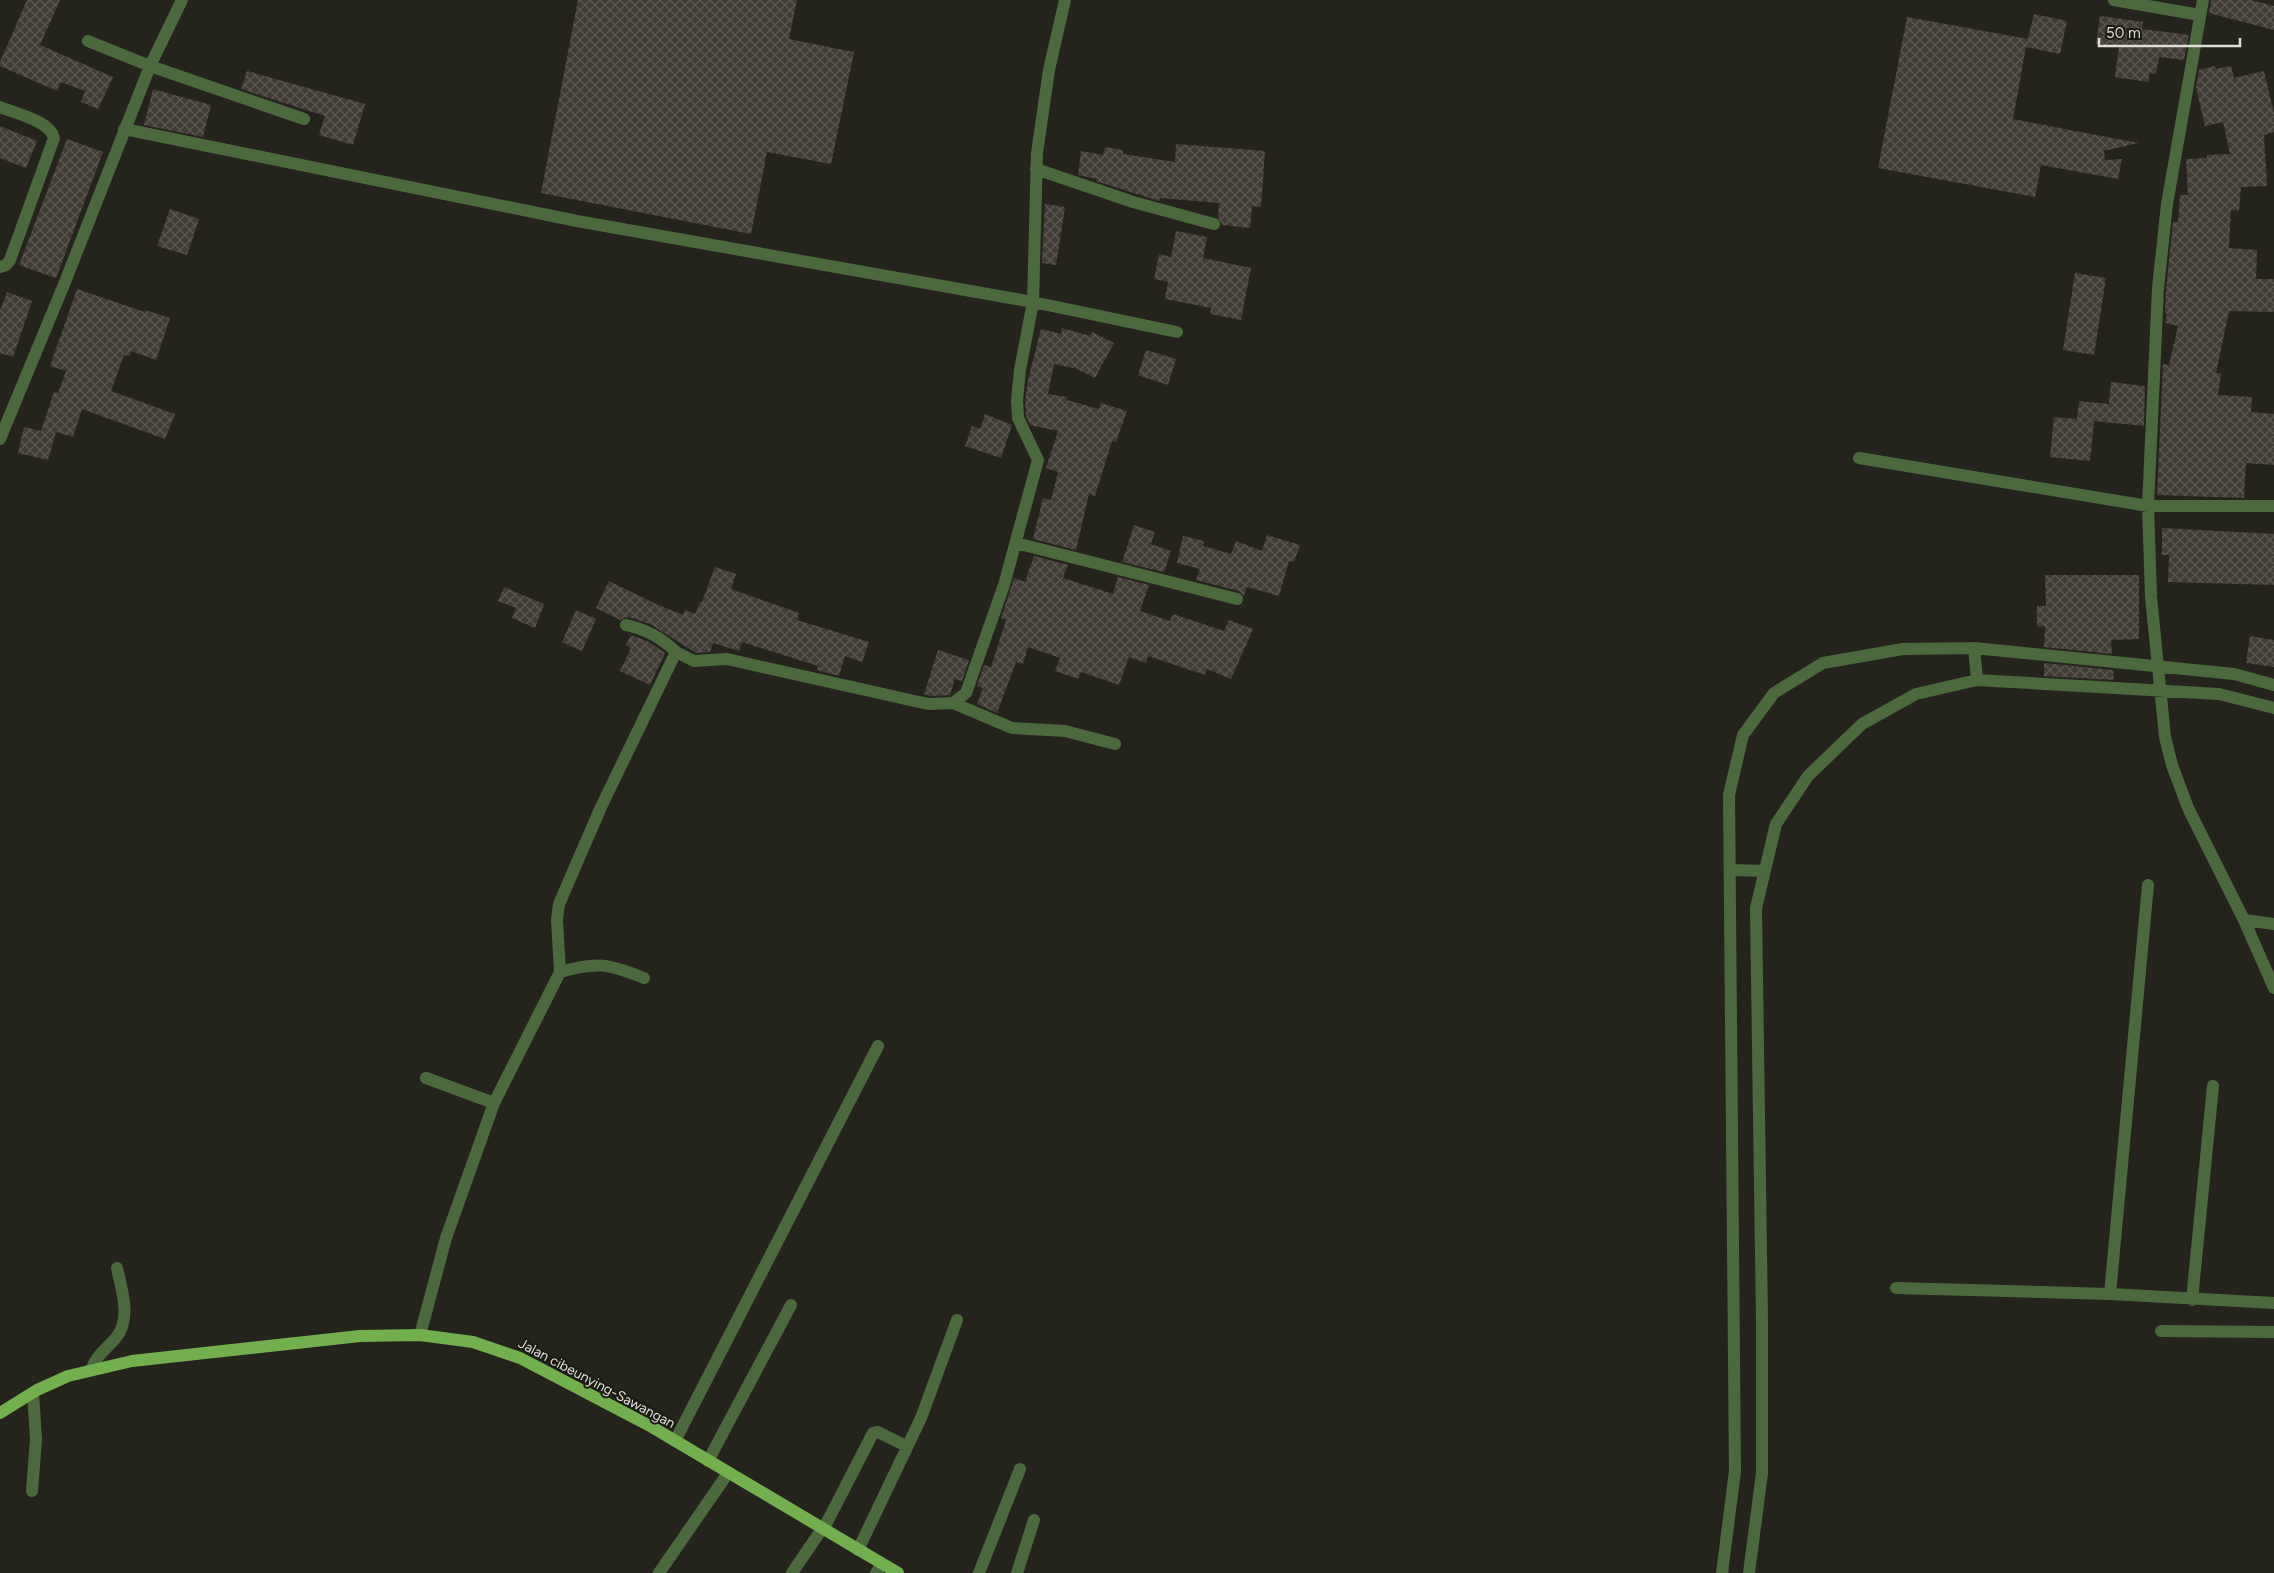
<svg xmlns="http://www.w3.org/2000/svg" width="2274" height="1573" viewBox="0 0 2274 1573" font-family="Figtree,sans-serif">
<style>
.building{fill:url(#building-cross-hatch)}
.lines{fill:none;stroke-linecap:round;stroke-linejoin:round}
.minor{stroke:#4c693d;stroke-width:12}
.major{stroke:#72af4f;stroke-width:12}
.labels{text-anchor:middle;stroke-width:4;stroke-linejoin:round;paint-order:stroke}
.street-label{font-size:14px;fill:#dfdfda;stroke:#1b1b14}
</style>
<defs>
<pattern id="building-cross-hatch" width="8" height="8" patternUnits="userSpaceOnUse" patternTransform="scale(1.25)"><rect width="8" height="8" fill="#413c35"/><path d="M0 0l8 8M0 8l8-8" fill="none" stroke="#5c5852"/></pattern>
</defs>
<rect width="100%" height="100%" fill="#24241d"/>
<path class="building" d="M27,0h33l-20,45 73,32 -15,32 -17,-7 4,-11 -24,-9 -4,9 -57,-25v-4z
M578,0h219l-8,39 65,13 -23,112 -64,-12 -16,82 -210,-41z
M2211,0h40l23,6v24l-65,-17z
M2034,14l33,7 -7,33 -34,-7 -13,72 125,24 -34,8 1,9 17,-1 -4,20 -77,-14 -6,32 -157,-29 29,-151 121,22 -2,7z
M2100,16l43,6 -1,7 47,6 -5,25 -25,-3 -3,17 -6,-1 -2,9 -33,-5 4,-30 -23,-3z
M2215,66l1,3 15,-3 3,12 30,-7 10,42v19l-10,3 3,51 -26,1 -2,24 -8,-1 -2,38 28,2 -1,29h18v33l-45,-1 -13,62 5,1 -3,21 34,2 -1,15 23,2v51l-28,-2 -2,35 -87,-3 6,-131 6,1 9,-39 -13,-3 2,-9 -2,-1 1,-24 7,-67h5l2,-27h8l-2,-36 21,-1v-3l23,-1 -7,-32 -18,4 -9,-38 3,-18z
M247,71l118,33 -12,41 -34,-10 6,-19 -84,-27z
M153,89l58,16 -8,32 -59,-12z
M0,126l37,15 -11,27 -26,-10z
M67,139l36,13 -47,126 -37,-13z
M1176,144l89,7 -4,56 -9,-1 -2,22 -28,-3 -4,-8 1,-14 -59,-5 -1,3 -63,-20 1,-2 -19,-4 3,-24 22,4 2,-8 18,3v4l52,8z
M1045,204l20,3 -9,58 -14,-2z
M170,209l29,10 -12,36 -30,-9z
M1176,231l31,6 -4,21 48,10 -10,52 -31,-6 1,-6 -46,-9 3,-17 -14,-3 5,-25 12,3z
M2075,273l31,5 -12,77 -31,-5z
M77,289l68,23v-2l25,8 -14,42 -25,-9 -1,5 -6,-1 -13,36 64,23 -10,25 -83,-30 -9,28 -17,-5 -8,28 -30,-7 6,-26 17,4 13,-39 4,1 8,-22 -16,-5z
M7,292l25,9 -19,56 -13,-4v-42z
M1062,328l28,8 2,-4 22,11 -19,35 -22,-11v1l-19,-4 -6,30 19,3v3l32,9 2,-6 26,8 -11,31 -4,-1 -17,55 -6,-2 -13,56 -43,-11 10,-41 8,2 7,-28 -12,-4 12,-37 -28,-6 -4,-9 -1,-14 3,-22 13,-51 20,5z
M1146,350l30,9 -8,26 -30,-10z
M2111,382l34,4 -1,40 -50,-5 -4,40 -40,-4 4,-40 23,2 2,-18 30,3z
M985,414l27,11 -11,33 -36,-12 7,-20 8,3z
M1134,525l21,7 -4,12 20,7 -7,21 -42,-10z
M2162,528l112,6v51l-106,-3 1,-27h-7z
M1267,535l33,10 -6,17 -5,-1 -10,35 -32,-9 -3,9 -5,-5 -43,-11 4,-11 -23,-6 6,-27 21,5 -1,5 28,8 5,-13 26,10z
M1034,556l34,9 -5,13 50,16 5,-17 31,8 -9,26 30,10 3,-7 51,17 5,-11 24,9 -22,50 -24,-10 -2,6 -57,-19 -2,7 -17,-6 -10,28 -38,-13 -3,7 -23,-8 5,-13 -32,-11 -5,17 -7,-2 -19,51 -20,-9 6,-16 -6,-2 7,-21 7,2 15,-47 -5,-2 13,-40 11,4z
M715,567l21,7 -5,15 68,24 -2,7 72,22 -7,20 -17,-6 -6,20 -22,-6 1,-4 -76,-24 -3,9 -26,-8 -3,9 -14,1 -46,-29 -22,-7 -8,3 -24,-12 13,-27 47,23 27,11 2,-5 10,4 5,-12h2z
M2045,575h94v64l-28,1 1,14 -68,-7 1,-21 -8,1v-21h9z
M504,587l40,17 -9,24 -23,-10 4,-10 -18,-7z
M576,610l20,9 -14,32 -20,-9z
M631,635l18,7 16,11 -15,32 -30,-14 11,-23 -5,-3z
M2250,636l24,4v27l-28,-4z
M938,650l31,10 -7,21 -7,-2 -5,16 -21,1 -5,-2z
M2044,663l69,7 1,10 -70,-4z"/>
<g class="lines">
<path class="minor" d="M2114,0l86,15
M2203,0l-36,204 -9,84 -10,218 3,91 14,140 7,28 16,43 56,112 30,68
M88,41l62,25 154,53
M0,107c15,6 50,14 54,31l-44,122 -4,5 -6,2
M124,129l453,92 456,81 144,30
M1036,169l97,33 81,22
M0,439l65,-157 85,-216 32,-66
M1859,458l289,48h126
M1016,543l221,56
M626,625c19,4 37,14 50,27
M1974,648l3,32
M953,703l59,25 53,3 50,13
M1730,870l35,1
M2244,920l30,4
M560,972c37,-11 49,-8 84,6
M426,1078l68,25
M1896,1288l214,6 164,9
M2110,1294l38,-409
M2192,1300l21,-214
M2161,1331l113,1
M420,1335l26,-97 48,-135 66,-131 -3,-53 2,-15 42,-97 75,-155 18,9 33,-2 201,45 25,-1 13,-10 38,-108 34,-125 -20,-42 -1,-18 3,-30 13,-68 4,-149 12,-83 16,-70
M91,1370c5,-14 14,-20 24,-31 17,-19 7,-48 2,-71
M675,1441l203,-395
M708,1461l83,-156
M32,1491l4,-52 -3,-46
M824,1528l49,-95 5,-1 28,14
M858,1550l63,-132 36,-98
M659,1573l69,-100
M792,1573l30,-44
M876,1573l6,-9
M979,1573l41,-104
M1017,1573l17,-53
M1722,1573l13,-102 -6,-676 14,-60 31,-42 49,-30 80,-14 71,-1 260,26 40,11
M1749,1573l13,-100v-151l-6,-414 20,-84 32,-48 54,-52 54,-30 61,-14 242,14 55,14"/>
<path class="major" d="M0,1413l37,-23 31,-14 64,-15 228,-25 60,-1 53,7 47,16 132,69 246,146"/>
</g>
<g class="labels">
<g class="street-label">
<text transform="translate(597 1383) rotate(28)" y="5">Jalan cibeunying-Sawangan</text>
</g>
</g>
<path d="M2099 38v8h141v-8" fill="none" stroke="#dfdfda" stroke-width="2.5"/>
<text x="2106" y="38" font-size="15" fill="#dfdfda" stroke="#1b1b14" stroke-width="4" paint-order="stroke">50 m</text>
</svg>
